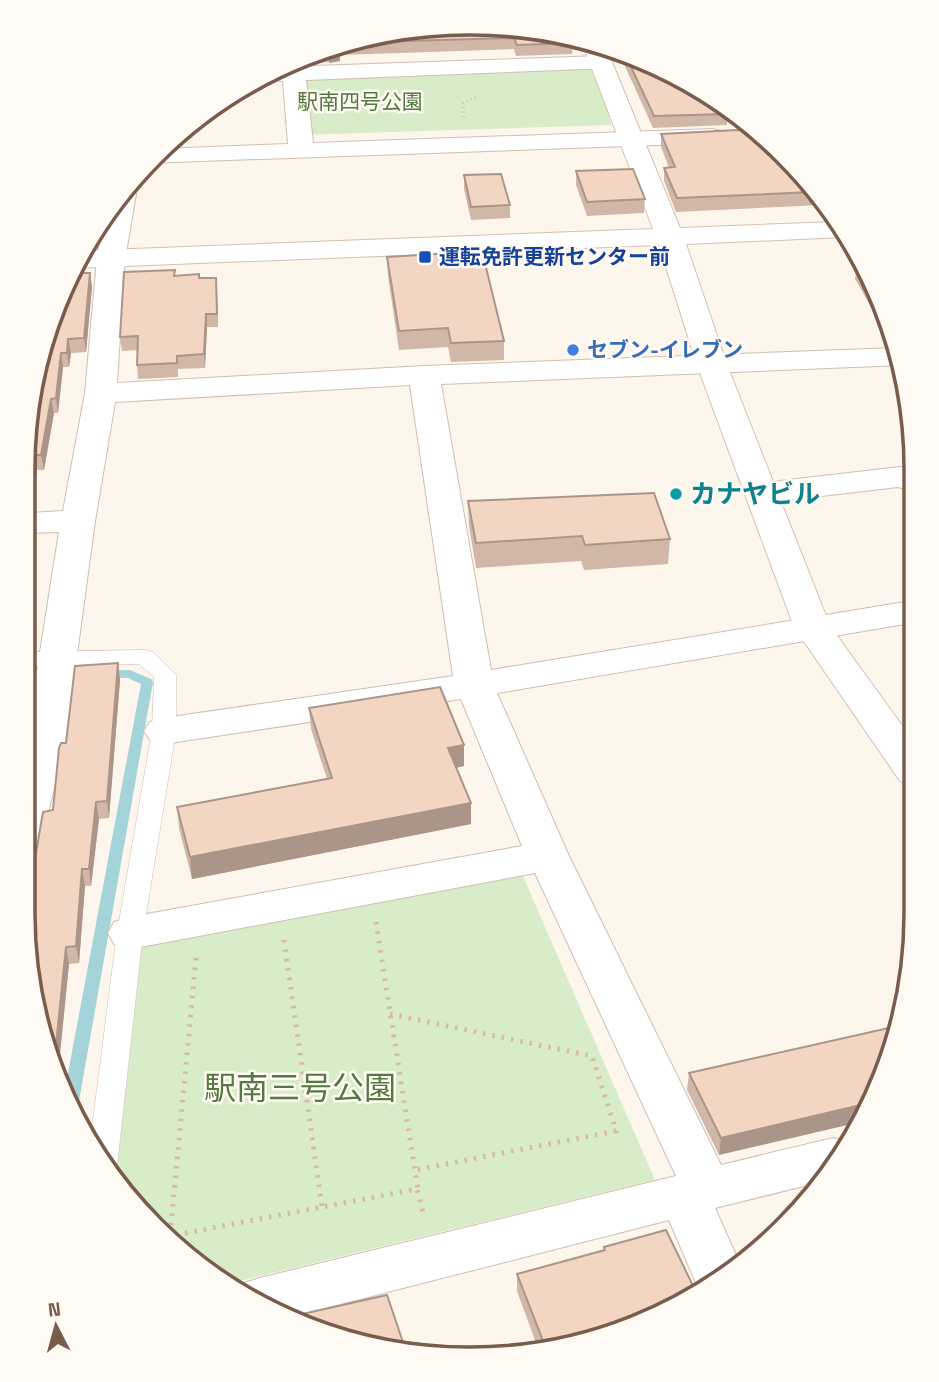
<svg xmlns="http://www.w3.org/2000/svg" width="939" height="1382" viewBox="0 0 939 1382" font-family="'Space Grotesk','Noto Sans JP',sans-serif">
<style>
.green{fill:#d8ecc9}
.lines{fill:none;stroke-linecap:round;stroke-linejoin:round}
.stream{fill:#a5d3da;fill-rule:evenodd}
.lane-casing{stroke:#d1beb0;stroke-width:1}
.street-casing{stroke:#d1beb0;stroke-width:2}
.secondary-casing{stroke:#d6c0b0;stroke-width:2}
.path-far1{stroke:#d9b8a5;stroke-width:2.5;stroke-dasharray:1 3.5;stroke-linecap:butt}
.path{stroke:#d9b8a5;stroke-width:5;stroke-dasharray:2.5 7;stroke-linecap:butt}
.lane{fill:#fff;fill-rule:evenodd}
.street{fill:#fff;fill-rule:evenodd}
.secondary{fill:#fff;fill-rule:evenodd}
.wall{fill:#d1b7a8}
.shaded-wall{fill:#aa9588}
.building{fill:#f3d5c3;stroke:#aa9588;stroke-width:2}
.transit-dot{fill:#1a4fb4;stroke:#fffaf3;stroke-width:2.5}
.shop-dot{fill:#3f7fe0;stroke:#fffaf3;stroke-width:2.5}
.culture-dot{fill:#0f9aa8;stroke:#fffaf3;stroke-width:2.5}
.labels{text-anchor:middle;stroke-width:5;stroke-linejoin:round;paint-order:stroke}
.far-park-label{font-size:21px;fill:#537a41;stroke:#fffaf3}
.far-transit-label{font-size:21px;font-weight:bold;fill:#164399;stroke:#fffaf3;text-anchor:start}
.far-shop-label{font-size:21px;font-weight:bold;fill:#366cbe;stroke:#fffaf3;text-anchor:start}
.culture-label{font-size:26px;font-weight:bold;fill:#0d838f;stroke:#fffaf3;text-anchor:start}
.near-park-label{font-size:32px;fill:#537a41;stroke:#fffaf3}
.rim{fill:none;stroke:#7a5c4d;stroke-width:3.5}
</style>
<rect width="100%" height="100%" fill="#fdf6ec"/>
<path class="green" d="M594,63l17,62 -312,10 3,-63z
M522,874l133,306 -424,103 -56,-34 -60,-69 22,-239z"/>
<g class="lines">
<path class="stream" d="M27,669h26l6,4 -6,4h-26z
M102,670h28l21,9 2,3 -74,419 -6,5 -8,-17 76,-405 -13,-6 -30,-1 -2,-3z"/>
<g class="lane-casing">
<path id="lane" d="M145,650l8,2 23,23v56l-33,202 -26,233 -6,9 -13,-15 -8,-17 27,-210 35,-202 2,-54 -15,-13 -112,2v-14z"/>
</g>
<g class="street-casing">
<path id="street" d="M601,56l8,2 4,5 -4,5 -303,12 7,63 399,-14 9,2 3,5 -3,5 -9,2 -566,20 14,-14 128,-5 -5,-63 -18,-2 19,-12z
M128,187l8,7 -11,65 -8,124 307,-17 472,-18 6,17 -461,19 50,286 420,-69v22l-414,70 72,163 152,309 112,-27 11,3 -28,42 -101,25 24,54 -40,28 -30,-70 -383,98 -47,-30 2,-4 19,-6 416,-102 -141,-303 -405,76 -16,-5 -6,-11 6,-11 16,-5 392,-71 -61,-147 -297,45 -14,-4 -6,-9 6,-9 14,-4 289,-42 -43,-291 -295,17 -20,119 -30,222 -20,82 -6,10 -15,4 2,-98 33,-209 -30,1v-20l34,-2 22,-118 12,-134 8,-43z
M900,467l9,2v21l-11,-3 -137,16 -12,-3 -5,-7 5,-7 12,-3z"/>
</g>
<g class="secondary-casing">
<path id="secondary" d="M585,46l22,4 73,178 155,-6 10,15 -159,7 41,121 103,261 84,116v43l-14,-4 -106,-154 -97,-262 -38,-120 -585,23 7,-17 572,-22 -69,-181z"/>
</g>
<path class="path-far1" d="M464,117l-1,-14 14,-6"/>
<path class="path" d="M376,922l42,268
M284,940l38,267
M196,958l-26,278 247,-47 7,27
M390,1014l202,42 24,75 -201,39"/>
<use href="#lane" class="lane"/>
<use href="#street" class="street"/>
<use href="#secondary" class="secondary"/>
</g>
<path class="wall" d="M470,23l103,20 -1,11 -56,2 -2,-7 -174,6v6l-55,5 14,-9z
M619,53l22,4 86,58v10l-74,3z
M249,90v6h-9z
M661,134l125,20 35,51 -145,7 -12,-31v-13h5l-8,-21z
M576,171l69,28 -1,14 -57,3 -11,-31z
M464,175l46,30v13l-39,2 -7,-31z
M387,257l117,84v19l-53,2 -3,-15 -49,3 -11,-74z
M857,265l13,7 16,47h-8l-23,-40z
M78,266l1,7h11l2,14 -6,65 -15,1 -2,14h-6l-5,46h-4l-10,57h-7l-3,25h-5l2,-112z
M175,276l24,2h17l2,49h-11l-2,41 -27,1v8l-40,2 -1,-14v-15l-15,1 -2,-14z
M468,501l202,38 -2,25 -84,6 -3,-9 -105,7 -7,-42z
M118,663l2,17 -11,138 -10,1 -8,67h-6l-6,77 -10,1 -11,109 -20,-44 15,-219 13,-67z
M309,708l155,37v21l-8,2 15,56 -279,55 -13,-51 -2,-21 150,-28 -16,-50z
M893,1027l-174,128 -32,-65 2,-17z
M666,1230l-110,121h-17l-22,-60v-17l86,-23 1,-4z"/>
<path class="shaded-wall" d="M340,50v11l-11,2v-12z
M90,273l2,14 -6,65 -2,-14z
M216,278l1,13 1,36 -1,-13z
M206,314l1,13 -2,41 -1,-14z
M68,339l3,14 -2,14 -2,-14z
M61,353l2,14 -5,46 -2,-15z
M51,399l3,14 -10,57 -3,-15z
M35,455l2,15 -3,25 -2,-15z
M118,663l2,17 -11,138 -2,-17z
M464,745v21l-16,3v-21z
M96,802l3,17 -8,67 -2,-17z
M471,803v21l-279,55 -2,-22z
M82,869l3,17 -6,77 -3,-17z
M66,947l3,17 -11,109 -4,-9z
M869,1103l-13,20 -137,32 2,-17z"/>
<path class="building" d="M470,23l102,20 -55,2 -3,-7 -143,4z
M625,54l16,3 85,57 -72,2z
M737,130l14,1 35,23 27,38 -136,6 -13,-30 11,-1 -14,-33z
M633,169l12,30 -58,3 -11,-31z
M501,174l9,31 -39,2 -7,-32z
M482,251l22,90 -53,2 -3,-15 -49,3 -12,-74z
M857,265h8l5,7 11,33h-1z
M78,266l-1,7h13l-6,65 -16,1 -1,14h-6l-5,45 -5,1 -10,56h-6l-3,25h-2l1,-97 44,-116z
M175,270l-1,6 25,-2v4h17l1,36h-11l-2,40 -27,2v7l-40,2 1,-29 -18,1 4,-65z
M654,493l16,46 -85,6 -3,-9 -106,7 -8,-42z
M118,663l-11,138 -11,1 -7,67h-7l-6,77 -10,1 -12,117 -16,-35 -12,-92 5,-55 12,-70 10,-2 6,-62 2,-5h5l9,-77z
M440,687l24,58 -16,3 23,55 -281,54 -13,-50 155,-29 -23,-70z
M893,1027l-11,57 -13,19 -148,35 -32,-65z
M666,1230l30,62 -29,21 -111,38h-9l-30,-77 88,-24 -1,-3z
M387,1295l20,59 -109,-29 -8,-5 -1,-3z"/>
<rect class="transit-dot" x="418" y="250" width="14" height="14" rx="3.5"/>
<circle class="shop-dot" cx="573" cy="350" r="7"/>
<circle class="culture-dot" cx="676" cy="494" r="7"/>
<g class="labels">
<g class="far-park-label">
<text x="360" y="109">駅南四号公園</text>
</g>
<g class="far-transit-label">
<text x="439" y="264">運転免許更新センター前</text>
</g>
<g class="far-shop-label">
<text x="587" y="357">セブン-イレブン</text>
</g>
<g class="culture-label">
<text x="690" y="503">カナヤビル</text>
</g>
<g class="near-park-label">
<text x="300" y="1099">駅南三号公園</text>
</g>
</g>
<path d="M0 0H939V1382H0ZM469 35H470A434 434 0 0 1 904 469V913A434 434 0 0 1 470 1347H469A434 434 0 0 1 35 913V469A434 434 0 0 1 469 35Z" fill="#fffaf3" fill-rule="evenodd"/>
<path class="rim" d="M469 35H470A434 434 0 0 1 904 469V913A434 434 0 0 1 470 1347H469A434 434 0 0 1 35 913V469A434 434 0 0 1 469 35Z"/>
<g transform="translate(56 1326) rotate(354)" stroke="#fffaf3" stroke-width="5" paint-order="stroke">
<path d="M0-5L12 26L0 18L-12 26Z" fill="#7a5c4d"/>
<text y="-10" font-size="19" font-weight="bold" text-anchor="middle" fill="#7a5c4d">N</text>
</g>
</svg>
